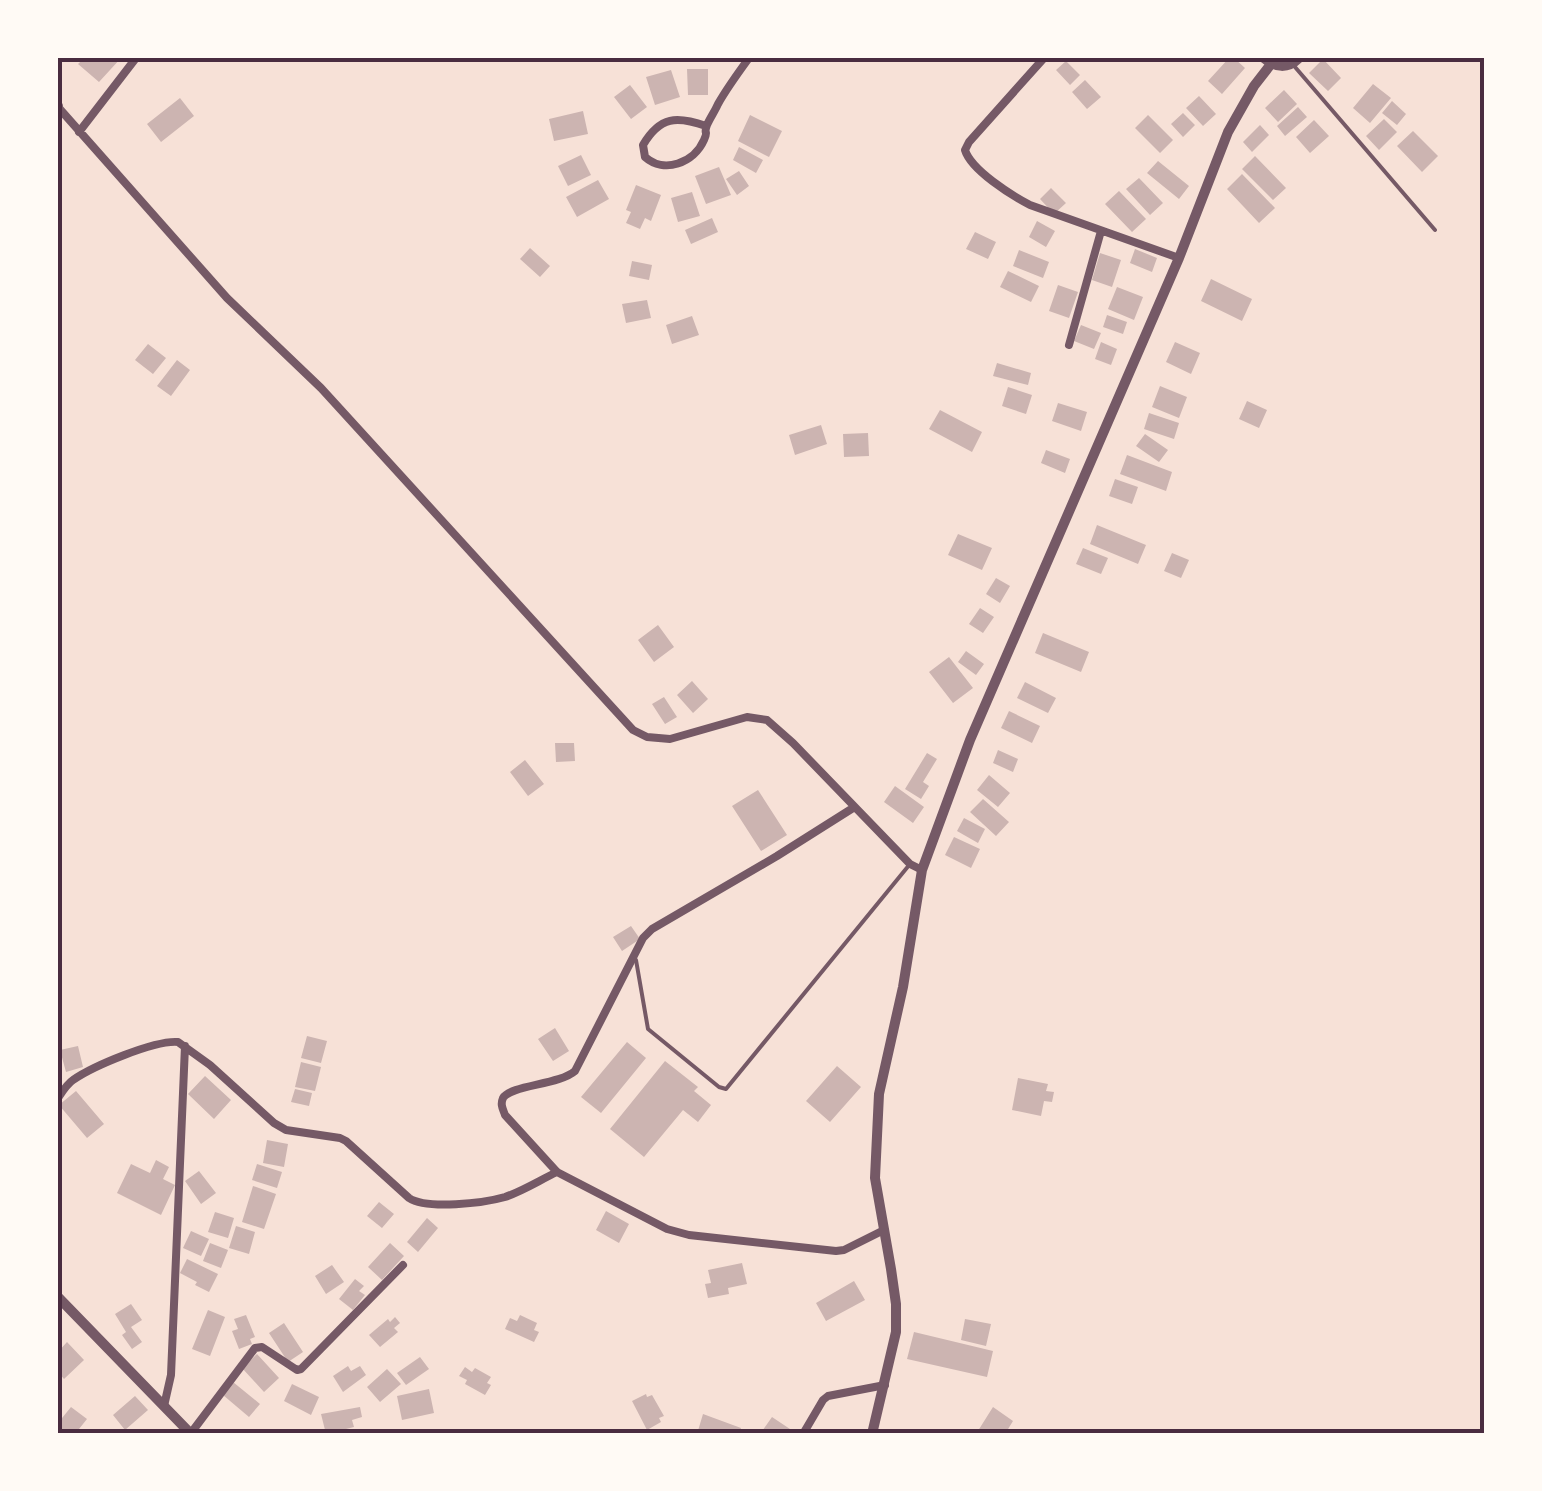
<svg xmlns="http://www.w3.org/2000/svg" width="1542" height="1491" viewBox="0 0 1542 1491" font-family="Cabin,sans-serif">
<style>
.building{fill:#ccb4b1}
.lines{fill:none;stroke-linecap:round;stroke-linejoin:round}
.service{stroke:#755966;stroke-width:4}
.minor{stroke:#755966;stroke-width:8}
.tertiary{stroke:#755966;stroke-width:10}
.neatline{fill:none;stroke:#4a2c40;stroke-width:4}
</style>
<rect width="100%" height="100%" fill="#f7e1d7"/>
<path class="building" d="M84,58h37l-22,24 -21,-18z
M1229,58h5l11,10 -23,26 -14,-13z
M1323,59l18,19 -13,13 -19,-18z
M1066,61l14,14 -10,10 -14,-15z
M687,69h21v26h-20z
M671,70l9,27 -25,8 -9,-28z
M1085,80l16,17 -14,12 -15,-17z
M1373,84l18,14 -21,25 -17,-15z
M630,85l17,22 -16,12 -17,-22z
M1284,90l13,14 -19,18 -13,-14z
M1199,96l17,18 -13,12 -17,-18z
M180,98l14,18 -33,26 -14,-18z
M1392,101l14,13 -9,11 -15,-12z
M1298,107l9,10 -22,19 -8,-10z
M583,111l5,23 -34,7 -5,-22z
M1183,113l12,12 -12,12 -12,-13z
M750,115l32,16 -13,26 -31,-16z
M1148,115l25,25 -13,13 -25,-25z
M1384,119l13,13 -18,18 -13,-14z
M1314,120l15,16 -19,17 -14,-16z
M1260,125l9,10 -17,17 -9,-10z
M1413,131l25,25 -16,16 -25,-26z
M739,147l24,13 -7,13 -23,-13z
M581,155l10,20 -23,11 -10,-20z
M1255,156l31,32 -13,12 -31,-31z
M1158,161l31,25 -10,13 -32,-26z
M719,167l12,28 -25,9 -11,-28z
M739,171l10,15 -12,9 -11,-16z
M1242,174l33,34 -16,15 -32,-34z
M1139,178l24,25 -13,12 -24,-26z
M598,180l11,19 -32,18 -11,-20z
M636,185l25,10 -10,26 -6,-3 -5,11 -14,-6 5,-11 -5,-2z
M1051,188l15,15 -12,11 -14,-15z
M1119,191l27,28 -14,13 -27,-28z
M692,192l8,24 -22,6 -7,-24z
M712,218l6,14 -27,12 -6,-14z
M1037,221l18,10 -9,16 -17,-10z
M975,232l21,10 -8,17 -22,-10z
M530,248l20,18 -10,11 -20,-18z
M1135,249l22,9 -5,14 -22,-9z
M1019,250l30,12 -6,16 -30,-12z
M1100,253l21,7 -9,27 -20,-7z
M632,261l20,4 -3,15 -20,-4z
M1008,271l31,15 -8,16 -31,-15z
M1211,279l41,20 -10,22 -41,-20z
M1058,285l20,7 -9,26 -20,-7z
M1117,287l26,10 -9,23 -26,-11z
M647,300l4,18 -25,5 -4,-19z
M1107,315l20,7 -4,12 -20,-7z
M692,316l7,19 -27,9 -6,-19z
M1081,325l20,8 -7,16 -20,-8z
M1101,342l16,7 -6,16 -16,-6z
M1175,342l25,11 -9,21 -25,-12z
M148,344l18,14 -13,16 -18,-14z
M177,360l13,10 -19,26 -14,-10z
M997,363l34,10 -3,12 -35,-9z
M1160,386l27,11 -8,21 -27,-11z
M1008,387l24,8 -6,19 -24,-8z
M1247,401l20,9 -8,18 -20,-9z
M1058,403l29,9 -6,19 -29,-10z
M940,410l42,22 -10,20 -43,-23z
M1149,413l30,10 -5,16 -30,-10z
M821,425l6,19 -32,11 -6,-20z
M868,433l1,23 -25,1 -1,-23z
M1145,434l23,16 -9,12 -23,-16z
M1046,450l24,9 -5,14 -24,-10z
M1127,455l45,17 -6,19 -46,-17z
M1115,479l23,8 -6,17 -23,-8z
M1097,525l49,20 -8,19 -48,-20z
M958,534l34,14 -10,22 -34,-15z
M1083,548l25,10 -7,16 -25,-10z
M1172,553l17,7 -8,18 -17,-7z
M996,578l14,8 -10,17 -14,-9z
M980,608l14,9 -11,16 -14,-9z
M658,625l16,22 -20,15 -16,-22z
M1043,633l46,19 -8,20 -46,-19z
M966,651l18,13 -8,11 -18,-13z
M949,657l24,31 -20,15 -24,-31z
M692,681l16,18 -15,14 -16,-18z
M1025,682l31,16 -8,15 -31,-15z
M664,697l13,20 -12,7 -13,-20z
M1009,711l31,15 -8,17 -31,-15z
M555,743h19l1,18 -19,1z
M998,750l20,9 -5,13 -20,-9z
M927,753l10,6 -14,23 6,4 -8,13 -16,-10z
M525,760l19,24 -16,12 -18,-24z
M989,775l21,18 -12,14 -21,-17z
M895,786l29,21 -11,16 -29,-21z
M758,790l29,45 -26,16 -29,-45z
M983,799l26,23 -13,14 -26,-24z
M964,818l21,11 -7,14 -21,-12z
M954,837l26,12 -9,19 -26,-13z
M631,926l9,13 -18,12 -9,-14z
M555,1028l14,23 -16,10 -15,-22z
M307,1036l20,5 -6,22 -20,-5z
M627,1042l19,16 -45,55 -20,-16z
M78,1046l5,21 -17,5 -6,-22z
M665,1061l33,26 -4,4 17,14 -13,17 -15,-12 -39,47 -34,-28z
M301,1062l20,5 -6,24 -20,-4z
M837,1066l24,21 -31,35 -24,-21z
M205,1076l26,24 -17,19 -26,-25z
M1018,1078l30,6 -2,7 8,1 -2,10 -8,-1 -3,15 -29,-6z
M295,1089l17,4 -3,13 -18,-4z
M76,1091l28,33 -17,14 -28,-33z
M267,1140l21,4 -4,23 -21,-4z
M156,1160l13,7 -6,12 12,6 -14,30 -44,-22 14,-29 19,9z
M257,1164l25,8 -5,16 -25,-8z
M199,1171l17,22 -15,11 -16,-23z
M253,1186l23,8 -12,35 -22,-7z
M379,1202l15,12 -12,14 -15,-12z
M606,1211l23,13 -10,19 -23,-13z
M215,1212l19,6 -6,20 -20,-6z
M427,1218l11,10 -20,24 -11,-10z
M236,1226l19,6 -6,22 -20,-6z
M191,1231l18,8 -8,17 -18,-8z
M210,1243l18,7 -7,18 -18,-7z
M390,1243l14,13 -22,24 -14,-13z
M187,1259l31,15 -9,18 -14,-7 2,-3 -17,-9z
M742,1263l5,21 -19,4 1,6 -21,4 -3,-14 6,-1 -3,-13z
M332,1265l12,17 -18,12 -11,-18z
M355,1279l9,7 -5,5 6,4 -12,15 -14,-11z
M854,1281l11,19 -39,21 -10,-18z
M131,1304l11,16 -11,7 11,15 -10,7 -10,-14 4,-3 -11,-18z
M208,1310l17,7 -15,39 -18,-7z
M246,1315l9,22 -5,2 2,5 -13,5 -7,-18 6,-2 -4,-10z
M520,1315l17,8 -3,7 5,2 -5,10 -29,-13 5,-11 7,3z
M395,1317l5,6 -6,5 4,4 -18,15 -11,-12 19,-16 2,3z
M965,1319l26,5 -5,22 -25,-6z
M284,1323l19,29 -15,10 -19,-29z
M914,1332l79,19 -6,26 -80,-18z
M67,1342l17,18 -20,19 -6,-7v-20z
M257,1354l22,24 -15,14 -22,-24z
M420,1357l9,12 -23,16 -9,-12z
M348,1366l3,5 9,-5 6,9 -23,17 -10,-16z
M465,1367l7,5 3,-4 16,9 -4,6 4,2 -6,10 -20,-11 2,-4 -8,-4z
M387,1369l14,15 -21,18 -13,-15z
M233,1382l27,22 -11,13 -26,-22z
M292,1384l27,13 -8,18 -27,-14z
M429,1389l5,24 -32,7 -5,-24z
M646,1394l1,3 5,-2 12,21 -5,2 2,4 -14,8 -15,-29z
M135,1396l13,14 -23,20 -12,-15z
M71,1407l16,12 -12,15h-17v-11z
M360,1407l2,10 -10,3 2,7 -28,7 -5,-20z
M993,1407l20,14 -8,13h-29z
M703,1414l38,14 -2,6h-42z
M772,1417l18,12 -3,5h-27z"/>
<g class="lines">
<path class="service" d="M1295,67l140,163
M636,960l12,69 71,58 7,2 184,-225"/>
<path class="minor" d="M1044,58l-75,84 -4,8c6,20 46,45 65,55l149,53
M58,107l169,191 94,90 312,342 14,7 23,2 77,-22 20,3 26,23 117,121 12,6
M706,126c-29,-10 -46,-10 -63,19l2,12c19,17 49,6 59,-17 5,-11 -1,-4 3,-15 3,-7 8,-14 11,-21 9,-16 20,-31 31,-46
M79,132l57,-74
M1069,345l32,-114
M853,808l-76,48 -125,73 -9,9 -68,133c-16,14 -64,14 -72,27 -3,7 0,11 2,17l52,57 110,57 22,6 147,16 8,-1 40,-20
M58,1098c4,-6 9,-14 15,-18 20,-14 82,-40 105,-38l32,23 64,58 12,7 54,8 6,3 63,57c18,12 75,5 96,-1 18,-6 35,-17 52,-25
M164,1406l7,-31 14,-329
M191,1433l64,-85 7,-1 35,23 4,-1 102,-104
M803,1434l20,-34 5,-4 57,-11"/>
<path class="tertiary" d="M1264,58c11,10 24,11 35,0
M58,106v2
M58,1297l133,137
M872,1434l24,-102v-28l-5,-35 -16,-91 4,-84 24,-107 19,-117 48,-130 209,-482 49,-126 26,-46 17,-22"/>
</g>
<rect width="1542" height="1491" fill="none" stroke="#fffaf5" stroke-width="120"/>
<rect x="60" y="60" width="1422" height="1371" class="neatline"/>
</svg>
